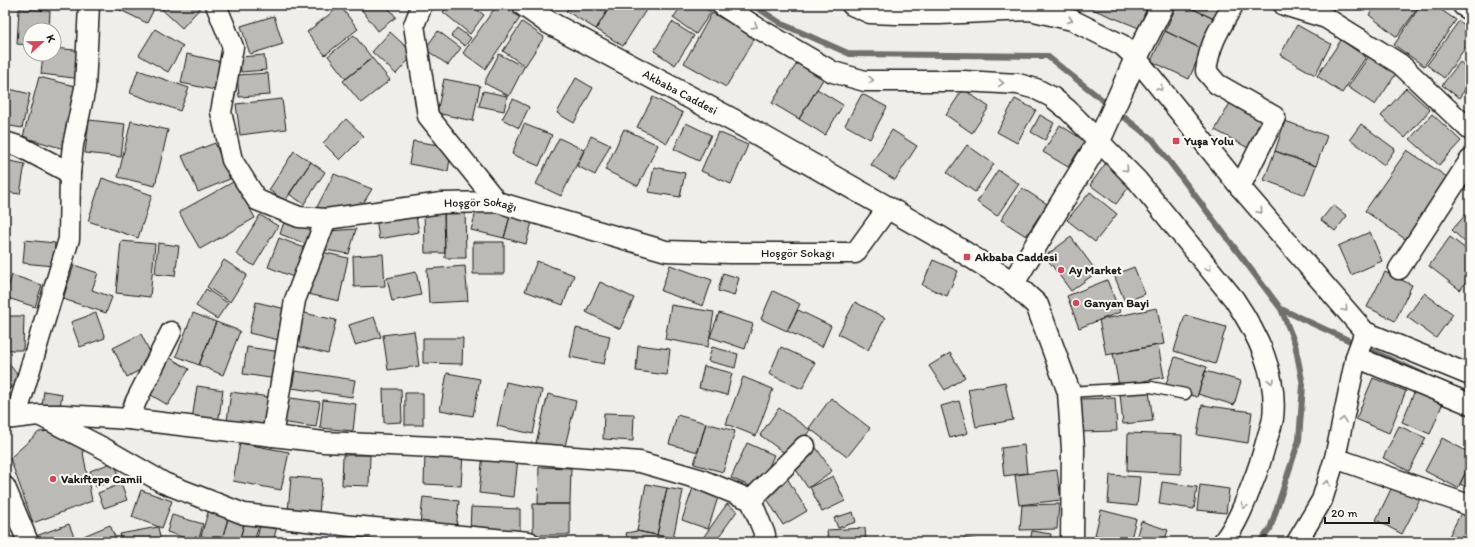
<svg xmlns="http://www.w3.org/2000/svg" width="1475" height="547" viewBox="0 0 1475 547" font-family="Itim,sans-serif">
<style>
.lines{fill:none;stroke-linecap:round;stroke-linejoin:round}
.stream{stroke:#706f6d;stroke-width:6}
.building{fill:#bbbab6;stroke:#1c1c1c}
.lane-casing{stroke:#1c1c1c;stroke-width:13}
.street-casing{stroke:#1c1c1c;stroke-width:23}
.secondary-casing{stroke:#1c1c1c;stroke-width:25}
.primary-casing{stroke:#1c1c1c;stroke-width:25}
.lane{stroke:#fdfcf7;stroke-width:10}
.street{stroke:#fdfcf7;stroke-width:20}
.secondary{stroke:#fdfcf7;stroke-width:22}
.primary{stroke:#fdfcf7;stroke-width:22}
.oneway{stroke:#989794}
.poi-dot{fill:#d1495b;stroke:#fdfcf7;stroke-width:1.5}
.labels{text-anchor:middle;stroke-width:4;stroke-linejoin:round;paint-order:stroke}
.street-label{font-size:12px;fill:#1c1c1c;stroke:#fdfcf7}
.poi-label{font-size:12px;font-weight:bold;fill:#1c1c1c;stroke:#fdfcf7;text-anchor:start}
</style>
<rect width="100%" height="100%" fill="#f0eeea"/>
<filter id="ink" filterUnits="userSpaceOnUse"><feTurbulence type="fractalNoise" baseFrequency=".025" numOctaves="2"/><feDisplacementMap in="SourceGraphic" scale="8" xChannelSelector="R" yChannelSelector="G"/><feConvolveMatrix kernelMatrix="1 2 1 2 8 2 1 2 1" color-interpolation-filters="sRGB"/></filter>
<g filter="url(#ink)">
<g class="lines">
<path class="stream" d="M753,5l29,19 68,30 197,2 106,84 128,169 143,66
M1260,542l10,-13 29,-89 4,-55 -8,-41 -14,-35"/>
</g>
<path class="building" d="M110,5h46l-9,18z
M157,5h46l-21,23z
M358,5h28l10,12 -18,14z
M449,5h22l13,10 -14,19 -27,-22z
M497,5h5l18,13 -35,51 -22,-16z
M571,5h40l-15,24 -30,-18z
M611,5h23l12,5 -23,36 -27,-17z
M682,5h19l10,7 -15,22 -23,-16z
M1094,5h54l-9,23 -47,-19z
M1177,5h8l31,15 -14,29 -37,-18z
M1185,5h39l-8,15z
M1376,5h44l-23,32 -28,-22z
M1421,5h13l22,15 -32,46 -30,-21z
M340,6l18,23 -33,26 -18,-23z
M19,9l31,2 -1,19h-19v15l-13,-1z
M712,13l43,24 -29,50 -42,-24z
M274,16l9,28 -33,10 -9,-28z
M1459,21l11,8v12l-26,37 -17,-13z
M522,22l22,15 -19,29 -22,-15z
M672,22l22,14 -19,29 -21,-14z
M1297,25l34,19 -16,31 -35,-20z
M457,28l14,10 -6,8 -14,-10z
M155,29l28,17 -15,26 -29,-17z
M438,31l23,17 -13,17 -23,-16z
M1165,31l37,18 -13,30 -38,-18z
M390,32l24,22 -18,20 -24,-22z
M354,35l18,23 -26,21 -18,-23z
M1341,40l25,17 -24,36 -25,-17z
M54,48l31,3 -3,28 -41,-5 2,-20h11z
M1371,53l27,18 -23,34 -27,-18z
M187,54l35,8 -7,28 -34,-7z
M499,54l25,13 -15,29 -25,-13z
M264,55l2,15 -25,2 -1,-15z
M372,58l18,22 -29,23 -18,-22z
M799,60l26,16 -26,43 -27,-16z
M1460,62l10,8v13l-11,15 -17,-13z
M138,70l51,18 -9,23 -50,-18z
M268,73l2,22 -31,2 -2,-22z
M39,77l40,10 -15,62 -41,-12z
M576,78l17,10 -19,35 -17,-10z
M444,79l36,7 -7,35 -36,-8z
M5,88l25,6 -8,34 -17,-3z
M1406,88l24,22 -25,28 -24,-22z
M817,89l26,16 -18,30 -26,-16z
M963,89l26,18 -17,26 -26,-18z
M483,91l24,5 -3,15 -25,-5z
M862,94l25,13 -17,32 -25,-14z
M653,97l30,16 -16,30 -30,-16z
M282,99l4,30 -46,6 -4,-31z
M513,99l16,8 -10,21 -17,-9z
M1015,99l21,11 -19,33 -20,-11z
M1230,103l37,20 -15,27 -37,-20z
M1432,114l29,27 -22,24 -29,-26z
M1040,115l14,8 -9,17 -14,-8z
M346,119l18,17 -24,24 -17,-17z
M89,120l36,4 -4,33 -36,-4z
M131,121l37,9 -13,56 -37,-9z
M1285,121l42,15 -11,30 -41,-15z
M686,123l25,12 -12,26 -25,-12z
M524,124l28,11 -13,31 -27,-12z
M1361,124l34,25 -11,16 -34,-26z
M1060,125l25,16 -17,26 -25,-15z
M624,129l34,16 -20,41 -33,-16z
M892,130l25,16 -22,34 -24,-15z
M718,132l30,13 -17,39 -30,-13z
M591,136l19,9 -15,30 -18,-9z
M559,138l25,12 -23,46 -25,-12z
M413,141l39,6 -4,24 -39,-7z
M215,143l15,36 -32,13 -16,-36z
M967,145l27,19 -19,28 -28,-19z
M1407,150l43,29 -42,62 -43,-30z
M294,151l17,11 -26,39 -16,-11z
M1275,151l41,15 -11,29 -41,-15z
M5,160l20,4 -5,30 -15,-2z
M1108,160l27,19 -19,25 -26,-19z
M311,162l14,10 -21,32 -15,-10z
M654,167l31,6 -5,24 -31,-5z
M998,170l21,14 -22,32 -20,-14z
M334,174l38,15 -13,21 -43,-1z
M102,178l50,17 -14,43 -50,-17z
M235,181l20,37 -55,31 -21,-37z
M1022,188l25,16 -21,32 -25,-16z
M1090,192l27,22 -22,28 -28,-22z
M1333,205l14,11 -12,15 -14,-11z
M465,207l1,51h-21l-1,-50z
M424,208h20l1,45h-20z
M477,208l33,8 -6,22 -33,-8z
M1470,210v37l-18,-17z
M415,211l4,21 -40,7 -3,-21z
M260,215l18,11 -24,40 -18,-12z
M510,216l22,6 -6,22 -22,-6z
M285,219l32,11 -6,16 -31,-12z
M356,229l-7,25 -29,-5 8,-18z
M1370,232l12,29 -31,14 -13,-29z
M1071,237l26,35 -26,19 -26,-35z
M1450,237l20,15v25l-10,13 -31,-24z
M279,238l28,11 -11,29 -28,-11z
M25,240l30,3 -2,23 -30,-3z
M121,241l34,3 -5,53 -34,-4z
M473,242h31v32h-31z
M158,243l21,3 -4,30 -20,-2z
M317,251l31,7 -9,43 -31,-7z
M383,254l2,32 -31,1 -1,-31z
M224,260l23,15 -17,27 -23,-15z
M933,260l25,11 -11,25 -25,-11z
M537,261l37,14 -11,30 -38,-14z
M74,265l24,8 -6,17 20,7 -6,16 -43,-14z
M670,265l42,15 -9,26 -42,-15z
M465,266l3,35 -39,2 -2,-34z
M1134,267l11,27 -20,8 -11,-27z
M416,272l5,23 -29,6 -5,-23z
M1385,272l27,13 -17,36 -28,-14z
M723,273l16,5 -5,18 -16,-5z
M12,275l30,10 -7,22 -30,-10z
M1107,280l13,32 -41,16 -12,-32z
M600,282l34,16 -14,31 -34,-17z
M206,289l22,14 -11,16 -21,-13z
M773,291l27,13 -13,27 -26,-12z
M1424,293l29,21 -17,24 -29,-21z
M256,302l34,8 -7,31 -34,-8z
M855,302l30,16 -17,32 -30,-16z
M671,305l43,7 -6,35 -43,-8z
M1157,308l7,36 -58,11 -7,-35z
M798,310l33,16 -9,21 -35,-16z
M96,313l9,25 -25,9 -9,-25z
M193,313l23,9 -17,43 -23,-9z
M304,313l32,7 -8,34 -31,-8z
M719,313l34,11 -8,25 -35,-12z
M1185,315l41,12 -11,37 -41,-13z
M5,316h19l-1,34h-18z
M374,317l7,20 -26,8 -6,-20z
M216,322l24,9 -17,44 -24,-10z
M576,328l34,8 -6,28 -34,-7z
M414,331l5,35 -31,4 -5,-35z
M141,334l14,28 -28,15 -14,-29z
M423,338h40l-1,26 -39,-1z
M638,345l32,4 -3,26 -31,-4z
M1158,345l6,32 -45,9 -6,-32z
M247,347l34,5 -4,27 -34,-5z
M712,347l26,7 -3,14 -27,-7z
M781,347l34,16 -13,26 -33,-15z
M950,353l15,24 -20,13 -16,-24z
M165,355l24,14 -21,36 -24,-14z
M1175,357l32,10 -10,30 -32,-10z
M5,358l16,22 -16,12z
M704,366l28,7 -5,22 -28,-7z
M295,371l60,9 -3,17 -60,-9z
M1205,371l36,10 -7,24 -36,-11z
M447,373l33,6 -7,37 -33,-6z
M743,377l30,12 -17,47 -30,-12z
M1373,378l33,13 -17,42 -33,-14z
M506,382l36,8 -9,44 -36,-8z
M1005,382l8,38 -37,7 -8,-38z
M197,386l26,4 -5,34 -26,-4z
M1416,388l28,12 -14,34 -28,-12z
M383,389h18l1,33 -18,1z
M44,391l18,3 -2,13 -18,-2z
M1149,391l4,30 -30,3 -3,-30z
M231,392l39,5 -4,30 -39,-6z
M405,393h18v32h-18z
M548,394l28,7 -13,53 -28,-7z
M283,397l37,5 -4,25 -36,-5z
M831,398l39,30 -23,29 -38,-29z
M1115,398l2,33 -36,1 -1,-33z
M323,400l33,4 -3,27 -33,-3z
M959,401l9,32 -18,5 -9,-32z
M1202,405l50,7 -4,31 -51,-8z
M779,408l31,22 -20,27 -30,-22z
M604,413l30,1 -1,27 -30,-2z
M677,415l29,8 -8,29 -29,-8z
M706,423l29,8 -12,41 -29,-8z
M1399,426l27,12 -17,33 -26,-13z
M61,430l21,17 10,54 -59,22 -23,-65 29,-26z
M1128,433l54,2 -1,39 -54,-3z
M1442,438l28,15v10l-12,25 -33,-17z
M240,443l49,9 -8,38 -48,-9z
M747,443l27,12 -15,35 -28,-12z
M1024,445l3,28 -23,3 -3,-28z
M815,446l17,25 -24,17 -17,-26z
M425,451l38,3 -2,32 -37,-2z
M483,454l35,4 -4,39 -35,-4z
M343,455h27l-1,31 -27,-1z
M114,462l6,16 -24,9 -6,-16z
M1470,463v26l-10,-5z
M539,467l32,1 -1,36h-32z
M1057,470l4,30 -42,5 -4,-30z
M1110,475l30,2 -3,29 -29,-3z
M833,476l12,25 -23,11 -12,-25z
M291,477l31,2 -3,35 -31,-2z
M787,478l20,33 -24,14 -20,-33z
M1162,482l35,5 -3,22 -35,-5z
M121,484l6,16 -23,8 -6,-15z
M646,484l21,4 -10,47 -20,-4z
M694,485l25,9 -11,35 -26,-9z
M1200,485l29,4 -3,24 -29,-3z
M1393,485l27,14 -18,35 -26,-14z
M667,488l16,3 -10,47 -16,-3z
M141,490l31,11 -10,27 -30,-11z
M423,497l36,4 -3,28 -36,-4z
M533,504h37v31h-37z
M727,504l10,7 -22,31h-15z
M1059,504l-2,25 -37,1 2,-25z
M471,507l49,2v25l-50,-2z
M209,509l20,6 -8,27 -20,-6z
M1463,509l7,3v30h-24z
M1101,510l35,9 -6,23h-6l-29,-7z
M853,512l3,10 -18,6 -4,-10z
M172,515l31,9 -5,18 -31,-10z
M229,515l16,5 -6,22h-11l-6,-2z
M245,520l14,4 -5,18h-15z
M1141,521l27,9 -4,12h-29z
M261,522l16,4 -4,16h-17z
M69,524l7,18h-38l-2,-6z
M110,525l7,17h-36l-2,-4z
M158,527l3,15h-39l-2,-8z
M865,528l1,14h-38l-1,-12z
M637,531l33,7 1,4h-43l-2,-9z
M1032,531l19,3 -1,8h-20z
M354,533l23,3 -1,6h-23z
M378,534l23,2v6h-24z
M963,538l25,4h-26z"/>
<g class="lines">
<g class="lane-casing">
<path id="lane" d="M1069,392l82,-5 34,7"/>
</g>
<g class="street-casing">
<g id="street">
<path id="s1" d="M216,5l17,42 -12,65 11,48 25,40 42,17 27,2 116,-16 55,-1 169,49 64,2h125l32,-44"/>
<path d="M422,5l-8,20 14,91 69,86"/>
<path d="M722,5l34,22 77,45 32,9h98l55,3 18,5 16,8 16,13 69,70 97,119c23,34 44,75 39,119 -1,7 -4,14 -6,21 -4,14 -8,29 -14,43 -8,21 -16,42 -30,60"/>
<path d="M852,5l18,8 26,1h44l90,-4 42,10 50,25 14,13 104,129 125,145 105,43"/>
<path d="M1233,5c-14,25 -23,37 -27,66l11,13 58,33 -35,70"/>
<path d="M1284,5l42,13 74,46 70,66"/>
<path d="M5,142l16,5 49,26"/>
<path d="M1399,269l71,-109"/>
<path d="M1356,357l114,47"/>
<path d="M16,416l53,-177 1,-66 3,-28 12,-57 4,-83"/>
<path d="M41,416l64,33 59,34 80,31 108,12 177,16"/>
<path d="M5,419l33,-4h25l66,4 195,23 132,6 184,14 59,17 52,21 14,35 -3,7"/>
<path d="M129,419l7,-18 35,-69"/>
<path d="M272,436l23,-136 31,-81"/>
<path d="M1335,458l128,45 7,3"/>
<path d="M5,487l23,55"/>
<path d="M751,500l54,-54"/>
<path d="M1297,542l25,-42 13,-42 21,-101 9,-25"/>
</g>
</g>
<g class="secondary-casing">
<path id="secondary" d="M1464,5l6,4
M1013,283l86,-142 37,-83 27,-53"/>
</g>
<g class="primary-casing">
<g id="primary">
<path id="s2" d="M524,5l24,17 194,103 199,113 72,45 24,22 32,87 4,57 -1,93"/>
</g>
</g>
<use href="#lane" class="lane"/>
<use href="#street" class="street"/>
<use href="#secondary" class="secondary"/>
<use href="#primary" class="primary"/>
</g>
<defs><path id="oneway-chevron" d="M-2-3.5L2.5 0L-2 3.5" fill="none" stroke-width="1.6" stroke-linecap="round" stroke-linejoin="round"/></defs>
<g class="oneway">
<use href="#oneway-chevron" transform="translate(1070 20) rotate(18)"/>
<use href="#oneway-chevron" transform="translate(755 26) rotate(32)"/>
<use href="#oneway-chevron" transform="translate(871 80) rotate(2)"/>
<use href="#oneway-chevron" transform="translate(1001 83) rotate(3)"/>
<use href="#oneway-chevron" transform="translate(1160 88) rotate(51)"/>
<use href="#oneway-chevron" transform="translate(1126 169) rotate(46)"/>
<use href="#oneway-chevron" transform="translate(1260 211) rotate(49)"/>
<use href="#oneway-chevron" transform="translate(1209 268) rotate(51)"/>
<use href="#oneway-chevron" transform="translate(1345 309) rotate(49)"/>
<use href="#oneway-chevron" transform="translate(1271 381) rotate(80)"/>
<use href="#oneway-chevron" transform="translate(1343 420) rotate(-78)"/>
<use href="#oneway-chevron" transform="translate(1327 483) rotate(-72)"/>
<use href="#oneway-chevron" transform="translate(1244 506) rotate(114)"/>
</g>
</g>
<g class="poi-dot">
<rect x="1172" y="137" width="8" height="8" rx="2"/>
<rect x="963" y="253" width="8" height="8" rx="2"/>
<circle cx="1061" cy="270" r="4"/>
<circle cx="1076" cy="303" r="4"/>
<circle cx="53" cy="479" r="4"/>
</g>
<g class="labels">
<g class="street-label">
<text dy="4" stroke="none"><textPath href="#s2" startOffset="179">Akbaba Caddesi</textPath></text>
<text dy="4" stroke="none"><textPath href="#s1" startOffset="436">Hoşgör Sokağı</textPath></text>
<text dy="4" stroke="none"><textPath href="#s1" startOffset="760">Hoşgör Sokağı</textPath></text>
</g>
<g class="poi-label">
<text x="1184" y="145">Yuşa Yolu</text>
<text x="975" y="261">Akbaba Caddesi</text>
<text x="1069" y="274">Ay Market</text>
<text x="1084" y="307">Ganyan Bayi</text>
<text x="61" y="483">Vakıftepe Camii</text>
</g>
</g>
<rect width="1475" height="547" fill="none" stroke="#fdfcf7" stroke-width="20"/>
<rect x="10" y="10" width="1455" height="527" fill="none" stroke="#1c1c1c" stroke-width="1.5" filter="url(#ink)"/>
<g transform="translate(42 42) rotate(68)"><circle r="19" fill="#fdfcf7" stroke="#a3a29f"/>
<path d="M0-3L7 15L0 10L-7 15Z" fill="#d1495b"/>
<text y="-6" font-size="11" font-weight="bold" text-anchor="middle" fill="#1c1c1c">K</text>
</g>
<path d="M1325 517v6h64v-6" fill="none" stroke="#1c1c1c" stroke-width="2"/>
<text x="1331" y="517" font-size="12" fill="#1c1c1c" stroke="#fdfcf7" stroke-width="3" paint-order="stroke">20 m</text>
</svg>
